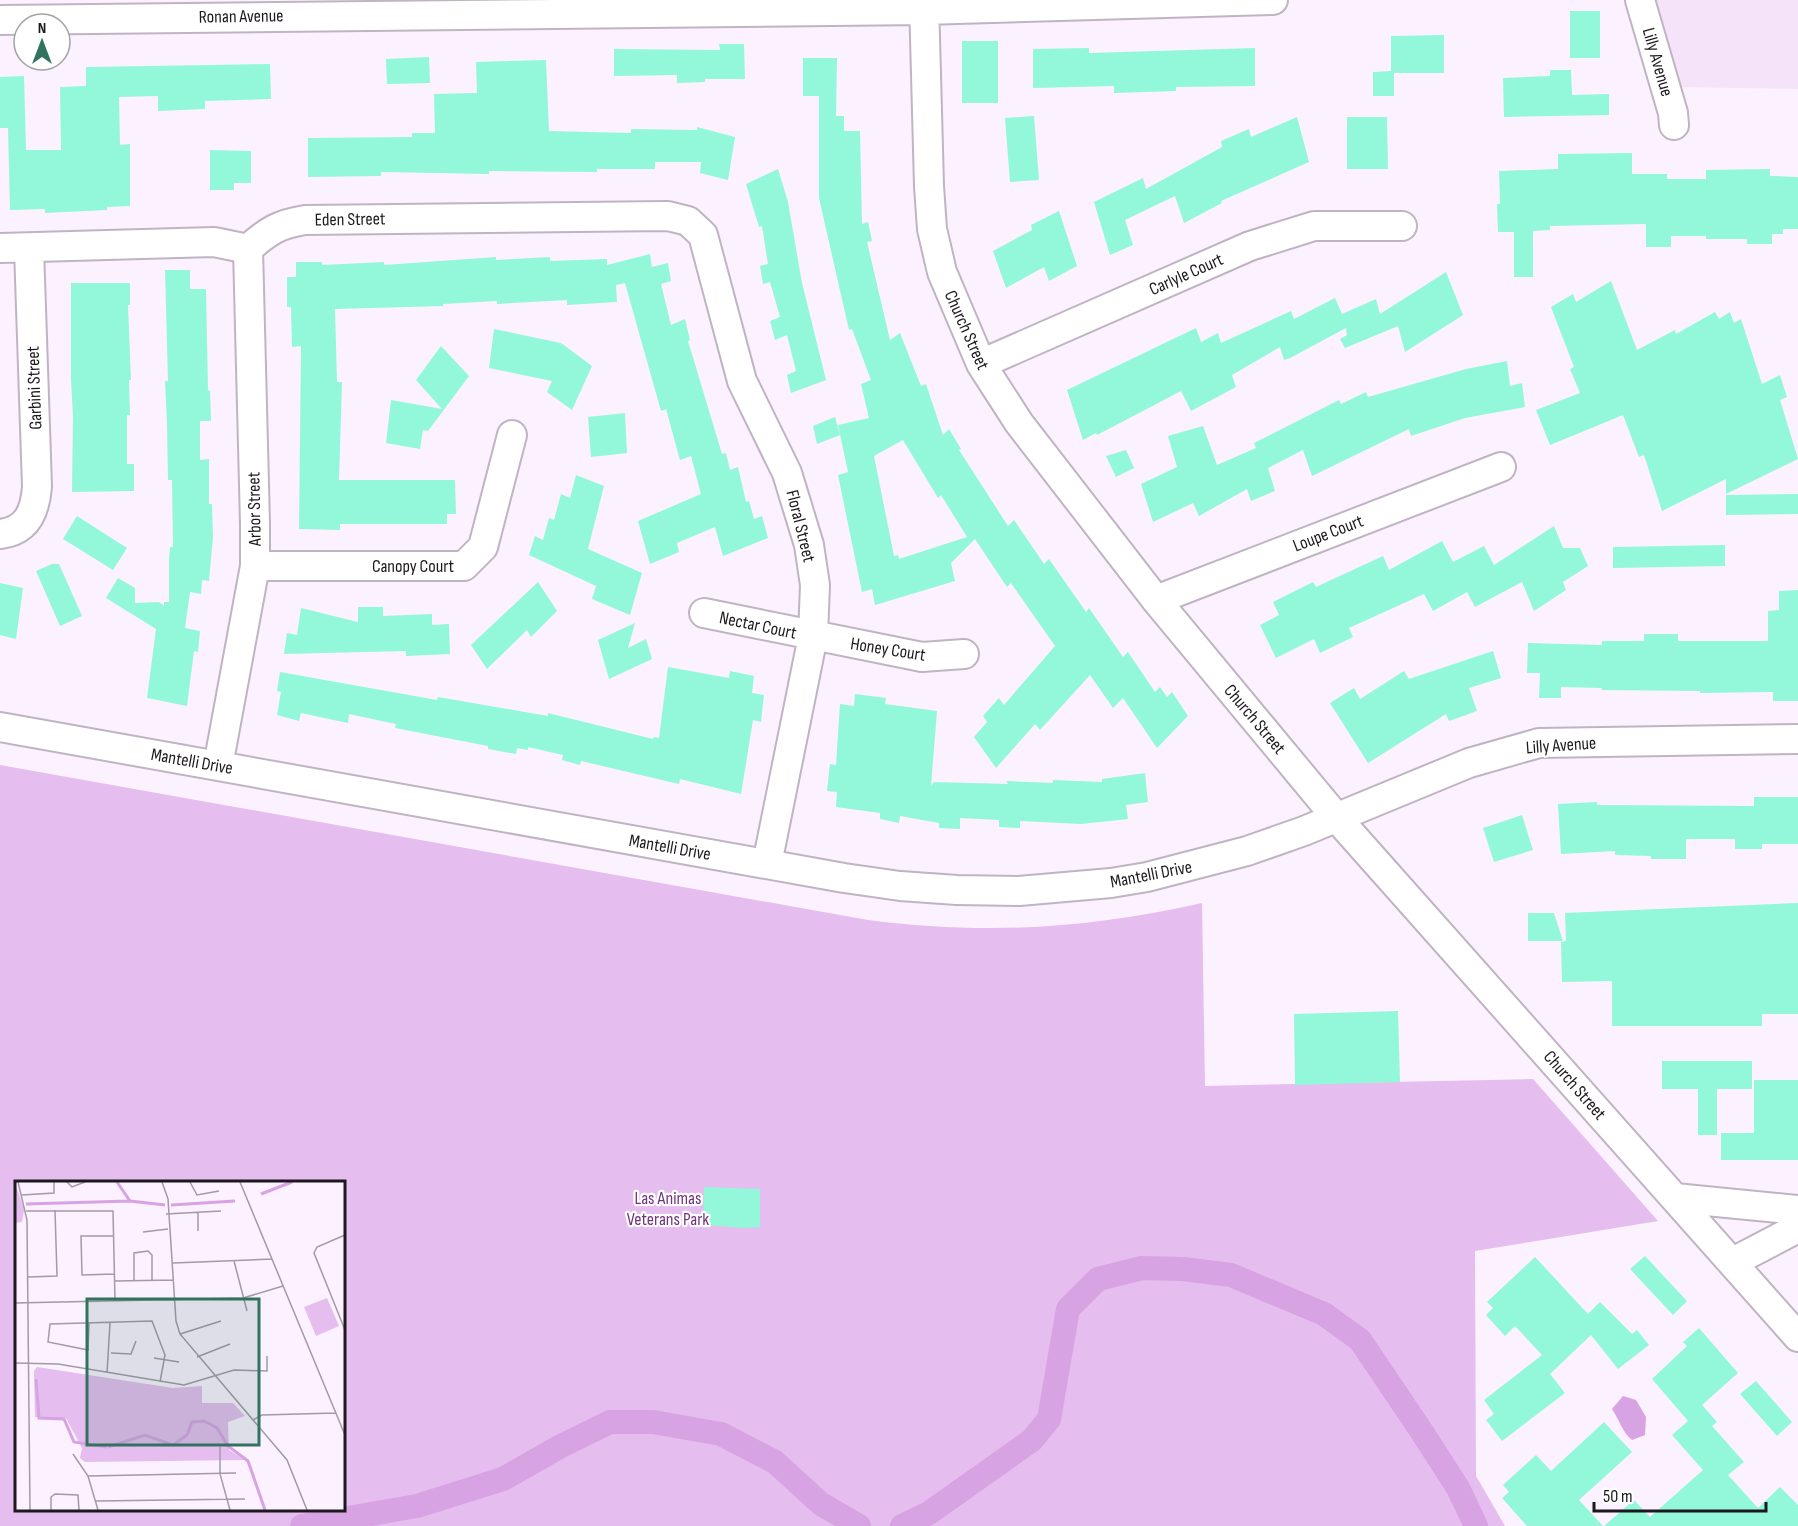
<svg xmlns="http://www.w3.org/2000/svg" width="1798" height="1526" viewBox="0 0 1798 1526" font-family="'Sofia Sans Condensed',sans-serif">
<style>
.built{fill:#f5e4f9}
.green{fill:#e6bdef;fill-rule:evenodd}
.water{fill:#d7a3e2}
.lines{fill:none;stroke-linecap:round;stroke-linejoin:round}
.canal{stroke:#d7a3e2;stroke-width:24}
.building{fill:#93f7da;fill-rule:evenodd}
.minor-casing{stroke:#c0b4c2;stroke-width:32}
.minor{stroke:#fff;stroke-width:28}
.labels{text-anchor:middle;stroke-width:4.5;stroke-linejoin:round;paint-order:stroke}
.street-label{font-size:18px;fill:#1c181c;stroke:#fff}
.park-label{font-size:18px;fill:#71347e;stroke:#fff}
.inset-river{fill:none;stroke:#d7a3e2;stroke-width:3}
.inset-road{fill:none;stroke:#a29aa4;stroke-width:1.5}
.view{fill:#327261;fill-opacity:0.15;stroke:#327261;stroke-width:3}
.inset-edge{fill:none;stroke:#1c181c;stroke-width:3}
</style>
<rect width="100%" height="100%" fill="#fcf1ff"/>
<path class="built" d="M1648,0h150v89l-122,-2z"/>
<path class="green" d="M0,765l868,155c117,15 218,9 334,-17l3,183 328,-7 125,142 -183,30 1,225 29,50h-1505zM16,1182h328v328h-328z"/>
<path class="water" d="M1623,1396l13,4 10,17 -1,18 -13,5c-10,-8 -13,-21 -20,-31z"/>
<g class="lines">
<path class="canal" d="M302,1526l115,-20 86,-27 58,-33 49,-24h43l68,12 54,28 46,42 38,22
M902,1526l27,-13 103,-73 17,-21 19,-110 30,-30 44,-11 41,1 48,6 93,39 36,26 60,89 38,59 18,38"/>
</g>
<path class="building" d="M1570,11h30v47h-30z
M1444,35v38h-50v23h-21v-24l18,-1v-35z
M962,41h36v62h-36z
M719,44h25l1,35h-40v3l-28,1v-8l-63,1v-27l106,1z
M1089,48v5l166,-5v38l-79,1v4l-62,2v-7l-81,2v-39z
M429,57l1,26 -43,1 -1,-25z
M803,58h34l-1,58h8v15h16l2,93 6,-2 4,19 -5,1 23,98 10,-7 21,53 5,-2 17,51 6,-6 12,20 -2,1 49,76 6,-6 30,44 5,-5 37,53 3,-4 34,49 5,-5 27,40 5,-5 7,10 5,-5 16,24 -31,32 -34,-50 -10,10 -23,-33 -50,55 -5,-6 -39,44 -22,-31 13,-15 -4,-6 16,-18 5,7 51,-59 -44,-63 -4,4 -32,-48 -24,24 4,18 -80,24 -3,-16 -10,3 -24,-117 10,-3 -10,-47 31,-7 -8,-34 10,-4 -19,-51 -3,1 -30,-132v-102h-16zM903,440l35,58 3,-3 26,42 -68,22 -1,-4 -4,1 -20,-100z
M546,60l3,71 82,2v-4l66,1v-3l38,10 -7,43 -28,-7 1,-11h-46v7h-58v3l-108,-1v3l-108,-2v4l-73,1v-39l104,-1v-4h23l-1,-39 43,-1 -1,-31z
M270,64l1,35 -66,2v8l-47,2v-15l-39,1 1,48 10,-1v62l-23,1v3l-62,3v-4l-35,1 -2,-82h-8v-51l24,-1 2,74h35l-1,-63 26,-1v-19z
M1550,70h21l1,25 37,-1v21l-105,2 -1,-39 47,-2z
M1034,116l5,64 -29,2 -5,-64z
M1297,117l12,45 -88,39 1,2 -38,20 -9,-27 -50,24 8,25 -23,10 -16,-53 49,-24 3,11 76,-42 -1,-6 28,-12 2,8z
M1347,117h40l1,52h-41z
M210,150l41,1v32h-17v7h-24z
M1632,153v21h35v5h39v-9l64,-1v7l28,1v52h-15v5h-11v10h-25v-5h-41v-3h-35v11h-25v-23l-96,2v4l-17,1v46h-19v-45h-16l-1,-28h3l-1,-33 59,-2v-15z
M778,169l10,33 14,81 24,97 -35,13 -4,-18 9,-4 -9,-36 -12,5 -5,-19 10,-4 -10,-35 -7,2 -3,-18 8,-2 -6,-38 -3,1 -13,-43z
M1059,211l18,55 -28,15 -5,-14 -38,21 -13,-37 39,-21 -1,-5z
M650,254l2,13 16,-4 3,18 -10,3 10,41 14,-6 5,21 -2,1 34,113 4,-1 4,17 8,-3 8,35 3,-1 5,18 8,-3 6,22 -45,18 -8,-29 -38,16 2,9 -29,12 -12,-43 63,-27 -10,-38 -11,4 -14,-51 -5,2 -36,-128 -9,2 1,17 -50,3v-5l-70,4v-3l-54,3v2l-108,3 2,73h5l-3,98h116l1,34h-9v10h-107v6l-41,-1 2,-183 -9,1 -1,-40h-4v-30h9v-15h26v3l62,-3v3l112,-8v3l54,-3v4l57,-2v6z
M165,270h25v19h16l2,102 2,-1 1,31h-11v39l9,-1v45h3l1,33 -4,44 -7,-1 -1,14 -11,-2 -5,36 15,3 -2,21 -4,-1 -7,55 -40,-8 9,-69 -50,-31 12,-20 17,10v15l24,-1 5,4v-4h5v-43l1,-12h3l-1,-67h-4l-1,-57 -2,-42h3z
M1446,272l17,43 -58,37 -7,-26 -53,22 -5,-9 7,-4 -1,-7 -56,30 -6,2 -4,-13 -48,28 4,12 -45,24 -10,-20 -84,44 -1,-2 -13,7 -16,-50 129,-62 5,14 17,-9 3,10 70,-32 3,8 41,-21 7,16 34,-15 4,15z
M1611,281l26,69 38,-20 1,4 39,-22 4,7 11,-7 4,11 7,-4 21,65 18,-9 7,22 -7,3 18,59 -72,35v-15l-64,32 -18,-56 -5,2 -16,-42 -73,30 -14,-35 44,-17 -10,-24 4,-2 -23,-60 22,-13 3,8z
M71,283h59v22h-2l3,75h-2l1,35h-3v49h7v27l-62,1 1,-75 -2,-38z
M494,329l67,14 31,23 -20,44 -25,-18 5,-11 -63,-13z
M441,346l28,30 -41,55 -5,-1 -3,19 -34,-6 5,-43 51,9 -26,-29z
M1507,361l3,25 12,-3 3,24 -60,11 -54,18 -2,-7 -97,47 -9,-26 -35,18 7,23 -24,10 -4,-12 -48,27 -6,-13 -40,19 -12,-38 36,-17 -9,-31 35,-10 14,39 39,-17 -2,-5 85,-43 2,4 25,-12 2,5 98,-28z
M625,413l2,40 -36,4 -3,-40z
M835,417l5,18 -23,9 -4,-18z
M1126,450l8,18 -18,9 -10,-21z
M576,475l28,11 -16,63 54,24 -12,42 -38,-16 4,-13 -67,-31 6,-19 8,4 6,-22 5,2 7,-26 9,4z
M1798,494v20l-72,1v-20z
M77,516l50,32 -14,22 -50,-31z
M1554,526l9,22h17l8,18 -25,16 3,8 -32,21 -12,-29 -47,25 -8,-15 -34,19 -9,-17 -75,34 4,9 -33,16 -6,-14 -38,19 -16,-33 19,-10 -6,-13 40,-20 3,5 67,-31 6,14 53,-29 11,21 31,-16 10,19z
M1725,545v21l-112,2v-21z
M52,564h7l23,52 -22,10 -24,-55z
M538,582l19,29 -26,26 -4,-7 -40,39 -16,-24z
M0,583l23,5 -7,51 -16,-4z
M1798,590v111h-25v-9l-73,1v-2l-98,-1v-2l-41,-1v11h-22l1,-25h-13l1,-30 74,2v-4h42v-7h34v7h90v-30l11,-1v-19z
M358,607h25v9l49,-2v11l17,-1 1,30 -44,2v-5l-122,3 3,-21 10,2 4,-27 57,14z
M635,623l-7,25 18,-9 6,20 -43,20 -11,-39z
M1493,651l8,27 -32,10 8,23 -28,10 -3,-7 -78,49 -38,-60 24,-15 6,11 44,-28 5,8z
M668,667l61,11 1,-7 24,5 -2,17 12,2 -3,27 -8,-2 -12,74 -61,-15 -1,5 -98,-23 -1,4 -18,-5 1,-5 -35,-8v3l-11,-2 -1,6 -28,-5v-3l-93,-18 1,-4 -47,-10 -1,9 -47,-10 -2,8 -22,-6 4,-23 -4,-1 3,-19 157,28 1,-3 110,19v-3l105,26 1,-2 5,1z
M855,694l31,4 -1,6 52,7 -6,75 3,-4 74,2 -2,-3 47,2v-3l49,2v-3l43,-6 3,29 -22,3 2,14 -47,5 -61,-3v7l-21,-1v-7l-39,-2v11l-21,-1v-5l-39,-7 -1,7 -19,-4v-6l-44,-6 1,-15 -10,-1 3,-27 6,1 4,-61 14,2z
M1754,797h44v47h-36v5h-27v-10h-49v20h-35v-3l-36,-1v-4l-54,3 -3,-50 39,-2v3l157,1z
M1522,815l11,35 -39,12 -11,-34z
M1798,903v111h-36v12h-150v-45l-50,1 -1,-40 5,-1 -1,-28z
M1528,913h26l9,28h-35z
M1398,1011l2,71 -105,3 -1,-71z
M1662,1061h90v28h-35v46h-19v-46h-36z
M1754,1080h44v80h-77v-27h33z
M704,1187l56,2v38l-16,1 -41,-3z
M1645,1256l42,45 -14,14 -43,-46z
M1535,1257l53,57 12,-12 32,32 5,-4 12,15 -31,24 -27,-34 -41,39 15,19 -63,48 -16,-21 8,-6 -10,-14 58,-45 -27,-29 -10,10 -19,-21 7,-7 -6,-6z
M1699,1328l39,45 -36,32 15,17 -5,4 32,36 -16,13 30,33 22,-21 18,18v21h-194l30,-26 16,17 53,-47 -31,-35 16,-14 -36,-42 35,-33 -4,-4z
M1756,1381l36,41 -15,14 -37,-42z
M1604,1422l28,30 -53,48 24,26h-76l-25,-28 7,-6 -6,-7 33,-30 15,16z"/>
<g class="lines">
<g class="minor-casing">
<path id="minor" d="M924,0l5,186 3,43 10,43 39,92 38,59 137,177 180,217 462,520
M1640,0l33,113 1,12
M0,20l924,-10 349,-10
M0,248l214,-6 34,7c20,-18 31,-25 57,-29l363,-4 20,5 15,14 39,146 45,92 22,72 6,40 -2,51 -46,228
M981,364l269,-118 64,-20h88
M0,534c27,-3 35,-22 37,-47l-8,-239
M255,566h209l19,-19 29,-112
M1156,600l345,-133
M704,613l218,44 42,-3
M0,727l844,151 56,8 57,4 62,1 92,-8 36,-6 100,-26 57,-20 165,-68 70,-20 259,-4
M218,766l37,-200v-42l-7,-275
M1675,1198l123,12
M1733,1262l65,-34"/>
</g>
<use href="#minor" class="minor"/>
</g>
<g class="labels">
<g class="street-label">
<text transform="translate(241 16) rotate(-1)" y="6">Ronan Avenue</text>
<text transform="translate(1658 62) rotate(74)" y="6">Lilly Avenue</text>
<text transform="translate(350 219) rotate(-1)" y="6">Eden Street</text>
<text transform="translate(1186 274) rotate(-24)" y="6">Carlyle Court</text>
<text transform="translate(967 330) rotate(66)" y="6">Church Street</text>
<text transform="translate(34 388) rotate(-92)" y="6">Garbini Street</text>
<text transform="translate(254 509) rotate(-91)" y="6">Arbor Street</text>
<text transform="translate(801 526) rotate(76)" y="6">Floral Street</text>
<text transform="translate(1328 533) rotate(-21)" y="6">Loupe Court</text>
<text x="413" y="572">Canopy Court</text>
<text transform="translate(758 625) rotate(12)" y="6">Nectar Court</text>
<text transform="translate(888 649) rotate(9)" y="6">Honey Court</text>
<text transform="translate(1255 719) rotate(50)" y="6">Church Street</text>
<text transform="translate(1561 745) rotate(-4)" y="6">Lilly Avenue</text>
<text transform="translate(192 761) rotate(10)" y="6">Mantelli Drive</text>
<text transform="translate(670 847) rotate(10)" y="6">Mantelli Drive</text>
<text transform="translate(1151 874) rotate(-11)" y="6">Mantelli Drive</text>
<text transform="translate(1575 1085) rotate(49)" y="6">Church Street</text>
</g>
<g class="park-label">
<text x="668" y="1204">Las Animas<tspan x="668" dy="21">Veterans Park</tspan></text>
</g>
</g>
<g transform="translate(15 1181)">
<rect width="330" height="330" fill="#fcf1ff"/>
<path d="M0,1l9,28 -2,12 -7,1zM312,117l12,28 -23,10 -12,-29zM22,186l136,21 29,-2v17h31l12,13 -17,6 1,28 16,10 -160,2 -5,-4 2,-10 -16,-30 -31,-1 -1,-46z" fill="#e6bdef"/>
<path class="inset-river" d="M102,1l13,19 35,4M246,13l31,-12M11,23l104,-3M156,24l64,-4M21,198l3,39 25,1 10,23 33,5M93,266l37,-12 28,10 14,-10 5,-13 12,-1 13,7 11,18 20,15 17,49"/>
<path class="inset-road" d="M3,1l9,38 3,290M52,1l5,5 13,-5M147,1l6,17 8,122 4,13 107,126 20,50M175,1l7,13 22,-4M225,1l105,253M7,14l32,-2v-11M11,30h87l2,90M183,31v19M151,33l55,-3M128,51l25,-3M330,54l-28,12 -3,6 31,77M98,55h-32l1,39 32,-1M219,80l13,50M158,82l99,-4M13,96l29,-1 -2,-66M99,100l60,-1M119,100v-28l14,-2 4,4v25M0,122l228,-5 40,-12M74,142l-1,27 -40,-8 2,-18 102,-3 13,34 -5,27M165,153l41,-13M96,172l20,1 5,-13M182,176l33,-13M139,177l25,4M0,182l43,1 126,21 50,-15 33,1v-15M92,192l3,-50M238,239l9,-5 74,-2M205,266v27l10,36M58,273l15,22 10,34M73,295l148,-3M81,320l149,-2M36,329v-13l4,-3 23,1 1,15"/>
<path class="view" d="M72,118h172v146h-172z"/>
<rect width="330" height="330" class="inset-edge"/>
</g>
<g transform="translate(42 42)"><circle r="28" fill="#ffffff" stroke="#a4a3a4" stroke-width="1.5"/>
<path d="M0-4.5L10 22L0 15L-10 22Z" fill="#327261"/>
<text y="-9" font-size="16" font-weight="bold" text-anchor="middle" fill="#1c181c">N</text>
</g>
<path d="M1594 1502v9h172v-9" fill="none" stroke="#1c181c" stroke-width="3"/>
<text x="1603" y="1502" font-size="18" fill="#1c181c" stroke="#ffffff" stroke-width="4.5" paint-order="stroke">50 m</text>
</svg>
